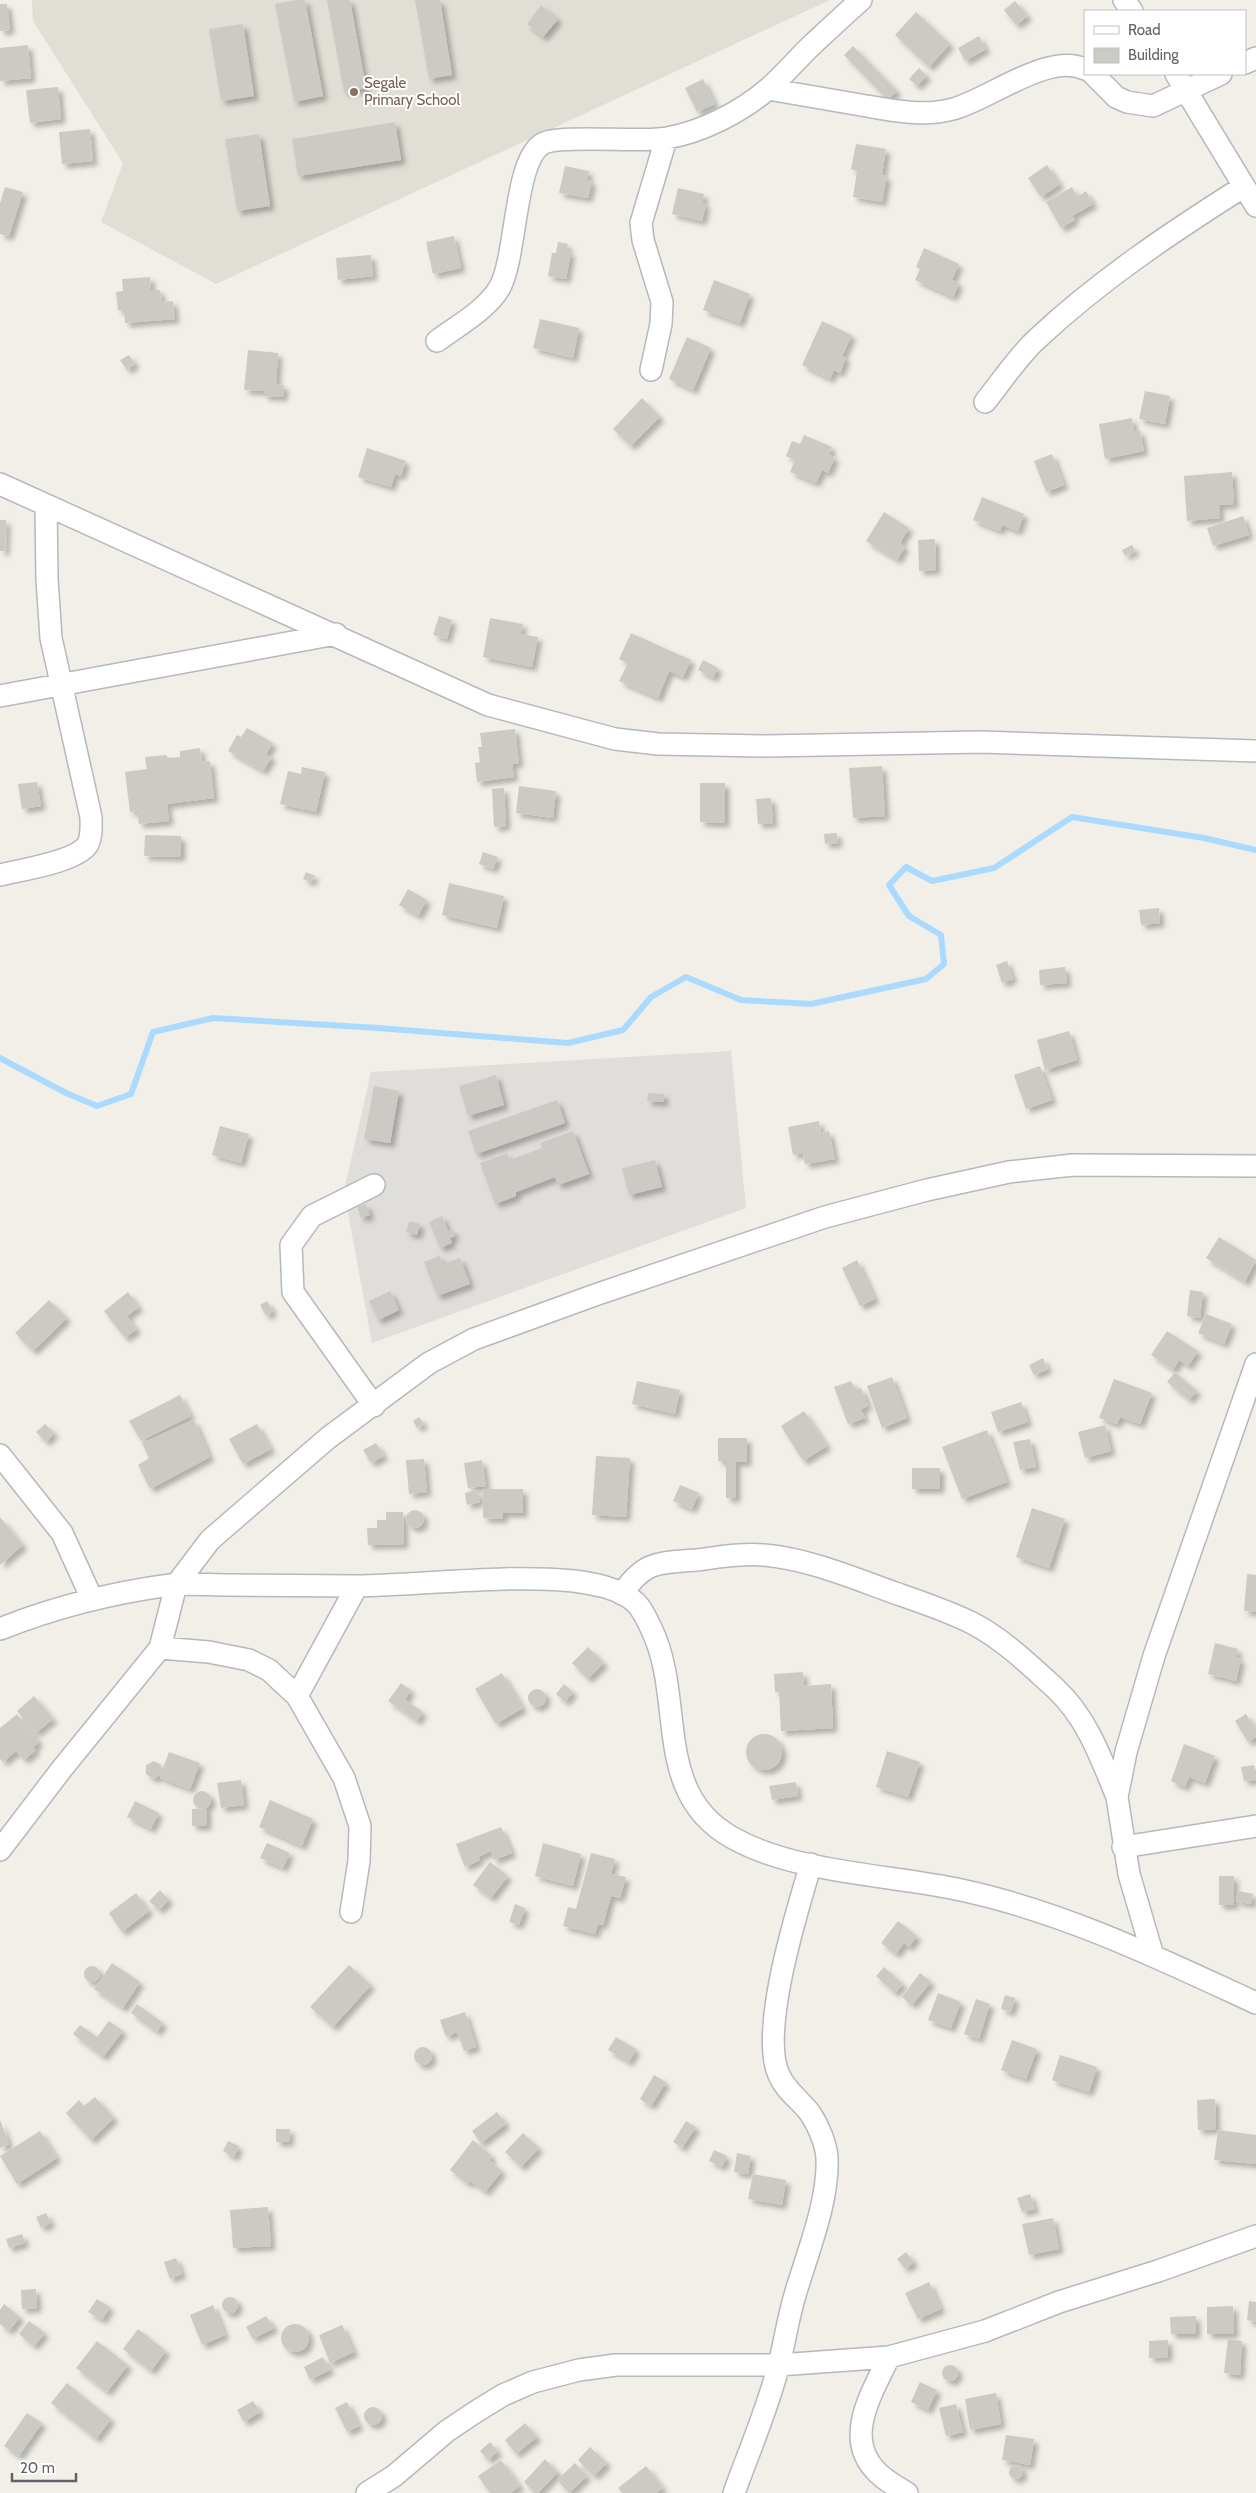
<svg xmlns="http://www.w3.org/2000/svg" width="1256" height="2493" viewBox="0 0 1256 2493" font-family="Cabin,sans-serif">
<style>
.industrial{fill:#e0deda}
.education{fill:#e1ded6}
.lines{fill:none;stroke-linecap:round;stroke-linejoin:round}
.stream{stroke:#aadaff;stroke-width:6}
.building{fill:#cccac5;filter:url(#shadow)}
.minor-casing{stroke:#b5b8bc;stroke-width:24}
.minor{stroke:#fff;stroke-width:21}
.education-dot{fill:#8d6e63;stroke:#fff;stroke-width:2}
.labels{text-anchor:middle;stroke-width:4;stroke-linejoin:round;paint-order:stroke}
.education-label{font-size:15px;fill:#785e54;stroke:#fff;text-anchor:start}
</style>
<defs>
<filter id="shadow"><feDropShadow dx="4.5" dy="4.5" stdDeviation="2.5" flood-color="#0004"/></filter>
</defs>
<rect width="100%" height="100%" fill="#f1efe8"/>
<path class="industrial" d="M731,1051l15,157 -374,135 -28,-152 27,-119z"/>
<path class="education" d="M32,0h798l-614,284 -115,-62 22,-59 -90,-142z"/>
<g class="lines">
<path class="stream" d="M0,1058l66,35 31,13 34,-12 22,-62 60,-14 165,10 190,15 55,-13 28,-33 35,-20 55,23 70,4 115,-25 18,-15 -3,-29 -32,-19 -20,-31 17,-18 26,14 62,-13 78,-51 132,21 52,12"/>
</g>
<path class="building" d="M297,0h8l18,96 -29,6 -19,-98z
M327,0h23l16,88 -22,4z
M415,0h25l12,75 -23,4z
M1015,1l13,15 -12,9 -12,-15z
M0,4h7l3,26 -10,1z
M541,5l17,14 -15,18 -16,-13z
M916,12l34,32 -21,23 -34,-32z
M243,24l11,72 -33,5 -12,-72z
M979,36l7,13 -21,12 -7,-13z
M28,45l3,33 -31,3v-33z
M853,46l44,45 -9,9 -44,-45z
M919,68l8,8 -10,10 -8,-7z
M703,79l12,25 -18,8 -12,-24z
M58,87l3,32 -31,4 -4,-33z
M395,122l6,38 -103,16 -6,-37z
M90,129l3,32 -31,3 -3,-32z
M259,134l11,72 -33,5 -12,-72z
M856,144l30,5 -4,26h-5l10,1 -5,26 -29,-5 4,-26 -6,-2z
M1047,165l13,19 -19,13 -13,-19z
M565,166l24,5 -2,9 5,1 -4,17 -29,-5z
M5,187l18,5 -14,44 -9,-2v-31z
M1072,187l5,10 9,-6 7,13 -21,12 3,4 -14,8 -15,-26z
M678,188l26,6 -2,8 4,2 -4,17 -30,-7z
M454,236l7,32 -28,6 -7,-32z
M558,242l10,2 -2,7 5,1 -5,27 -18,-3 4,-23h4z
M924,248l35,16 -7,16 7,3 -6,14 -38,-17 5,-11 -4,-2z
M371,255l2,21 -35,4 -2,-22z
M150,277l1,13h9l2,12 11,-1 2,18 -50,4 -1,-13h-6l-2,-18 7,-1 -1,-12z
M714,280l36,14 -10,29 -37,-13z
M540,319l39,9 -6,30 -40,-10z
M822,321l30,14 -10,21 4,2 -6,15 -6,-3 -4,9 -28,-14z
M687,337l24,11 -18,42 -24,-11z
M248,350l30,3 -2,31 8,1 -1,12 -19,-1v-5l-20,-1z
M129,355l6,9 -8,6 -7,-10z
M1145,391l25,5 -5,28 -26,-5z
M642,398l18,19 -29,29 -18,-17z
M1132,418l2,14 6,-2 4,21 -39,8 -6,-35z
M804,435l28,12 -3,8 6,2 -7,16 -6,-3 -6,13 -26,-11 5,-12 -9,-4 6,-15 8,3z
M367,448l39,13 -5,15 -6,-2 -4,13 -33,-10z
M1052,454l12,31 -18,7 -12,-31z
M1232,472l2,32 -15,1 1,13 -33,3 -3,-45z
M982,497l42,17 -6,17 -16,-6 -2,6 -27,-11z
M884,512l25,16 -9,15 5,4 -8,13 -31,-19z
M1243,516l6,19 -36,11 -6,-18z
M0,520h6l-1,31h-5z
M935,539l1,31 -17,1 -1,-31z
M1132,545l3,6 -10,5 -3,-6z
M439,616l13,4 -5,19 -14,-4z
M490,618l33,6 -2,10 17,3 -6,30 -49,-10z
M631,633l60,27 -8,17 -14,-6 -11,27 -39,-17 9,-18 -9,-4z
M703,660l15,8 -5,10 -15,-8z
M247,728l26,15 -7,11 6,3 -9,14 -35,-20 9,-16 4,2z
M515,729l4,34 -7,1 2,13 -37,5 -2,-19 5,-1 -2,-15h4l-2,-14z
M200,748l2,14 8,-1 4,37 -47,6 2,17 -30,3 -2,-13 -7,1 -5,-40 22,-3 -2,-12 21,-2 2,3 12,-1v-6z
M882,766l3,50 -32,2 -4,-50z
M302,767l23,5 -9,40 -36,-8 8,-33 13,3z
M37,782l4,24 -19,3 -4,-25z
M700,783h25v40l-25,-1z
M519,786l37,5 -3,27 -37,-5z
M504,788l2,38 -12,1 -2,-38z
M771,798l2,25 -15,1 -2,-25z
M837,833l1,10 -13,1 -1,-10z
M145,835l36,1v21l-37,-1z
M483,852l15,5 -5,12 -14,-5z
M306,872l9,4 -4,6 -8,-3z
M449,883l55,13 -7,32 -55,-13z
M408,889l19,11 -9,16 -19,-11z
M1159,908l1,15 -19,2 -2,-15z
M1007,961l6,18 -11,4 -6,-18z
M1065,967l2,16 -27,2 -1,-15z
M1069,1031l8,29 -32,10 -8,-30z
M1040,1066l12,34 -26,9 -12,-34z
M496,1075l8,30 -36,11 -9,-30z
M374,1086l25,5 -9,52 -26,-4z
M648,1093l16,1v8l-17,-1z
M557,1100l8,23 -89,31 -8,-23z
M819,1121l2,12 8,-2 6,28 -30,5 -2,-11 -10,2 -5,-28z
M220,1126l29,8 -8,29 -29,-8z
M573,1131l16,43 -31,11 -3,-8 -39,15v4l-21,8 -15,-41 27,-10 2,7 33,-12 -2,-5z
M655,1160l7,27 -33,8 -7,-27z
M366,1204l4,11 -9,3 -4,-11z
M442,1216l6,15 4,-2 3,7 -5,2 2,5 -12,5 -11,-26z
M409,1221l11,3 -3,11 -11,-3z
M1219,1237l37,23 -11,22 -39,-24z
M440,1256l3,8 17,-6 10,26 -33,12 -13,-34z
M857,1260l18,39 -15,7 -18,-38z
M1190,1290l13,2 -3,26 -13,-2z
M390,1291l9,19 -21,10 -9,-19z
M128,1292l11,15 -12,9 10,13 -12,9 -21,-27z
M49,1300l18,18 -34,33 -18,-18z
M267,1301l6,10 -7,5 -6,-11z
M1206,1314l26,10 -8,20 -26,-11z
M1167,1331l31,20 -10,15 -9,-6 -6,10 -22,-15z
M1043,1358l5,11 -14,6 -5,-10z
M1175,1372l22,19 -8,9 -22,-18z
M892,1377l15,41 -25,10 -15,-42z
M1114,1379l38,14 -12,31 -20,-7 -3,7 -18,-6z
M637,1381l43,9 -5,24 -43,-10z
M851,1381l4,9 6,-2 7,18 -7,3 4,9 -17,6 -14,-37z
M180,1395l11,21 -50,25 -12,-20z
M1021,1402l7,20 -30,10 -7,-20z
M804,1411l23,35 -24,15 -22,-35z
M419,1417l5,7 -7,4 -4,-7z
M194,1420l16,37 -60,32 -12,-24 11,-7 -7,-15z
M45,1424l9,9 -8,9 -10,-10z
M257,1424l14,25 -28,15 -14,-25z
M1105,1425l6,26 -26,7 -7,-26z
M987,1430l20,52 -45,17 -20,-52z
M718,1438h29v24h-11v36h-10v-37h-8z
M1030,1439l6,28 -16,3 -7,-28z
M376,1443l8,13 -13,7 -8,-13z
M596,1456l34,2 -4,59 -34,-2z
M424,1459l3,33 -18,2 -3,-34z
M482,1460l4,26 -18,2 -4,-25z
M912,1468h28v21h-28z
M680,1485l19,8 -7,16 -19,-8z
M483,1489h40v24h-20v6l-20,-1z
M477,1490l3,12 -13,3 -2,-12z
M1032,1508l33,11 -16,49 -33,-11z
M406 1519a9 9 0 1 1 18 0a9 9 0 1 1-18 0Z
M386,1512h17l1,32 -36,1 -1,-17h10v-8h9z
M0,1517l23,28 -23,20z
M1247,1574l9,1v37l-12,-1z
M1215,1643l23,6 -2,9 5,1 -5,22 -28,-7z
M588,1647l16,16 -16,16 -16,-16z
M803,1672l1,14 27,-2 2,44 -52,3 -2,-39h-4l-1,-18z
M502,1673l21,35 -27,16 -21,-35z
M401,1683l10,7 -6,10 18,12 -6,9 -29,-20z
M564,1684l9,8 -8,10 -9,-8z
M528 1698a9 9 0 1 1 18 0a9 9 0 1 1-18 0Z
M34,1696l19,23 -17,14 -19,-22z
M17,1714l22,28 -6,5 3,3 -12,10 -8,-9 -13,11 -3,-3v-31z
M1246,1714l10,16v7l-8,5 -13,-21z
M746 1752a18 18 0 1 1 36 0a18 18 0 1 1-36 0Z
M1184,1744l31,12 -10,27 -16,-6 -4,10 -14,-6z
M887,1751l33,11 -12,35 -32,-10z
M169,1752l31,11 -10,26 -30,-11 1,-3 -8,4 -7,-5v-9l8,-4 7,4 1,6z
M1254,1765l2,15 -12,1 -3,-14z
M241,1780l3,25 -23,3 -4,-25z
M796,1782l2,14 -26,4 -3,-14z
M193 1800a9 9 0 1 1 18 0a9 9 0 1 1-18 0Z
M270,1800l43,19 -11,27 -43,-19z
M135,1801l24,12 -8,16 -24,-12z
M192,1809h15v17h-15z
M501,1827l11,26 -18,7 -3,-9 -13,6 2,3 -15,7 -9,-23z
M267,1843l23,10 -7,15 -23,-10z
M543,1843l38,11 -8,32 -38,-10z
M591,1853l24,6 -4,15 15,3 -6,21 -9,-2 -8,29 -5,-1 -3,10 -32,-8 5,-19 8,2z
M490,1862l18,14 -17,22 -18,-13z
M1219,1876h15v29h-15z
M160,1890l9,10 -10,10 -10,-9z
M1238,1891l15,3 -2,10 -15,-3z
M136,1893l13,18 -27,21 -13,-19z
M515,1904l10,4 -6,17 -10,-3z
M898,1921l19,15 -8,11 -5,-4 -8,11 -15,-11z
M112,1963l28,19 -17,26 -29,-19z
M349,1965l22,20 -38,42 -23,-20z
M84 1974a8 8 0 1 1 16 0a8 8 0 1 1-16 0Z
M884,1967l19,17 -8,9 -19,-17z
M920,1973l11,9 -19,23 -10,-8z
M938,1993l23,9 -10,26 -23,-8z
M1005,1995l10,3 -4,14 -10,-3z
M976,1999l14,5 -11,35 -15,-5z
M137,2004l26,19 -6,9 -26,-19z
M465,2012l11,35 -12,4 -7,-19 -11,5 -6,-17z
M109,2021l14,10 -20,26 -30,-23 7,-9 17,12z
M616,2037l20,12 -7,13 -21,-12z
M1012,2040l25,9 -11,30 -25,-9z
M414 2056a9 9 0 1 1 18 0a9 9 0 1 1-18 0Z
M1060,2055l37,12 -8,25 -37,-12z
M654,2075l12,7 -15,24 -11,-7z
M95,2097l19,21 -23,22 -25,-27 13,-13 5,6z
M1215,2099l1,30 -18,1 -1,-30z
M497,2112l9,12 -25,19 -9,-12z
M0,2120l9,24 -9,4z
M686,2121l10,6 -14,21 -9,-6z
M276,2129h14l-1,13h-13z
M1218,2130l38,5v29l-42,-4z
M40,2131l17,27 -40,26 -17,-28z
M523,2133l16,15 -18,19 -16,-15z
M473,2140l19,16 -3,4 13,11 -17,21 -14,-11 -3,3 -18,-14z
M228,2141l11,5 -5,11 -11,-6z
M714,2150l13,6 -5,11 -13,-6z
M737,2153l14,3 -3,18 -14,-2z
M753,2174l33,6 -4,25 -34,-6z
M1030,2194l5,15 -13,3 -5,-14z
M268,2207l3,39 -38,2 -3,-38z
M46,2213l5,10 -10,5 -5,-11z
M1053,2218l6,31 -30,6 -7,-31z
M22,2234l3,9 -16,5 -3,-9z
M906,2252l8,10 -9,7 -8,-10z
M176,2258l6,16 -12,5 -6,-17z
M929,2282l12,27 -23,10 -13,-26z
M36,2289l1,19 -15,1 -1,-19z
M222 2305a8 8 0 1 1 16 0a8 8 0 1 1-16 0Z
M97,2299l13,8 -8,13 -14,-8z
M1249,2301l7,1v20l-9,-2z
M4,2304l16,13 -11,14 -9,-7v-14z
M213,2305l12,30 -23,10 -12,-30z
M1233,2306l1,28h-27v-27z
M266,2316l8,12 -21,11 -7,-12z
M1196,2316v18h-25l-1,-17z
M29,2321l16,12 -11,13 -15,-12z
M281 2338a14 14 0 1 1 28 0a14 14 0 1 1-28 0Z
M342,2325l12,27 -24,11 -11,-28z
M138,2329l28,22 -15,20 -28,-22z
M1228,2339l14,2 -2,34 -16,-2z
M1168,2340v17l-19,1v-17z
M97,2341l31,24 -21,27 -31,-24z
M323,2357l7,13 -20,10 -6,-13z
M942 2373a8 8 0 1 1 16 0a8 8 0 1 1-16 0Z
M920,2382l17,8 -9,20 -17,-8z
M67,2383l44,36 -15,20 -45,-36z
M996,2393l5,31 -31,6 -5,-31z
M253,2401l7,11 -16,10 -7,-12z
M347,2402l12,24 -12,6 -12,-24z
M956,2404l7,28 -17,4 -7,-28z
M364 2416a9 9 0 1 1 18 0a9 9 0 1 1-18 0Z
M27,2413l15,10 -23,33 -15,-10z
M525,2423l12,14 -21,17 -11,-14z
M1006,2435l28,4 -4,26 -28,-5z
M490,2442l8,9 -10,9 -8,-9z
M590,2447l17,16 -13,13 -16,-16z
M545,2459l13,13 -20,21h-3l-11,-11z
M501,2460l19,26 -10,7h-20l-12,-17z
M575,2463l12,13 -18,17 -12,-13z
M1009 2472a7 7 0 1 1 14 0a7 7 0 1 1-14 0Z
M646,2466l17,22 -7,5h-34l-4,-5z"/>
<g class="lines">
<g class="minor-casing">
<path id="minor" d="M1124,0l8,11
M1245,63l11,-5
M1093,74l23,23 11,5 26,4 68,-32
M1176,74l80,132
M768,89c29,5 58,10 87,15 32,5 66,14 98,5 37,-10 95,-57 132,-40
M437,341c20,-15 50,-31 63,-54 17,-32 14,-125 42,-143 17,-10 98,-1 125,-6 35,-6 74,-26 101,-49 16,-14 30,-31 46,-46 15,-14 31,-29 47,-43
M651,370l10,-46 1,-22 -19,-62 -2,-17 25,-84
M985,402c17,-21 33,-46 53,-64 62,-58 134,-106 205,-151
M0,484l488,221 127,34 43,5 108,2 215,-4 275,9
M0,696l336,-62
M0,875c20,-5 77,-13 88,-31 4,-8 3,-18 3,-27l-40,-179 -4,-59 -1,-74
M374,1185l-62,31 -21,29 2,47 81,114
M0,1455l62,78 30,66
M622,1594c23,-34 37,-31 75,-34 22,-3 45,-7 67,-5 45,4 89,23 131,38 26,9 53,18 77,30 31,16 59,43 84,66 31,29 45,69 61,108
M0,1629c55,-22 111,-36 170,-44 19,-2 40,0 59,0 42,0 83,1 125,1 73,-1 148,-12 220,-5 21,3 46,7 62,22 7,7 11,17 15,25 35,71 0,165 82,210 62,35 159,37 228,52 103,22 200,69 295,113
M160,1648l49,4 40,8 20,10 28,26 47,82 16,48 -1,35 -8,51
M297,1696l60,-110
M1123,1847l133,-21
M0,1850l61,-80 99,-122 16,-63 34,-45 118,-102 101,-75 45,-24 121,-44 230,-78 102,-27 82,-18 64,-7 183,1
M1153,1956l-24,-82 -12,-77 9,-45 28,-96 102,-292
M889,2357c-17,36 -47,82 -11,116 8,8 19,14 29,20
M367,2493l27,-17 53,-45 30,-20 26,-16 30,-13 46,-12 37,-5h163l110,-8 96,-26 74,-29 99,-31 98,-35
M734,2493c15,-42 34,-85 45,-129 6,-23 9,-46 16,-69 12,-41 34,-94 32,-137 -1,-15 -9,-33 -17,-45 -10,-13 -25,-23 -31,-38 -20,-43 18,-164 32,-211"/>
</g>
<use href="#minor" class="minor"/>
</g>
<circle class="education-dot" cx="354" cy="92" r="5"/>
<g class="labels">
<g class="education-label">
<text x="364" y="88">Segale<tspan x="364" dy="17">Primary School</tspan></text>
</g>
</g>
<rect x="1084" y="10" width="162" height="65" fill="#ffffff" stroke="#bfc1c3"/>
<rect x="1094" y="26" width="25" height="8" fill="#ffffff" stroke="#bfc1c3"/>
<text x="1128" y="35" font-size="15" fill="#5f6368">Road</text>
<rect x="1094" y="48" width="25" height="15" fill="#cccac5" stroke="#bfc1c3"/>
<text x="1128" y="60" font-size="15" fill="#5f6368">Building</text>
<path d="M12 2473v8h64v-8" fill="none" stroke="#5f6368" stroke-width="2.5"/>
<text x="20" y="2473" font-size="15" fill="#5f6368" stroke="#ffffff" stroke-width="4" paint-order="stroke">20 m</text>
</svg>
